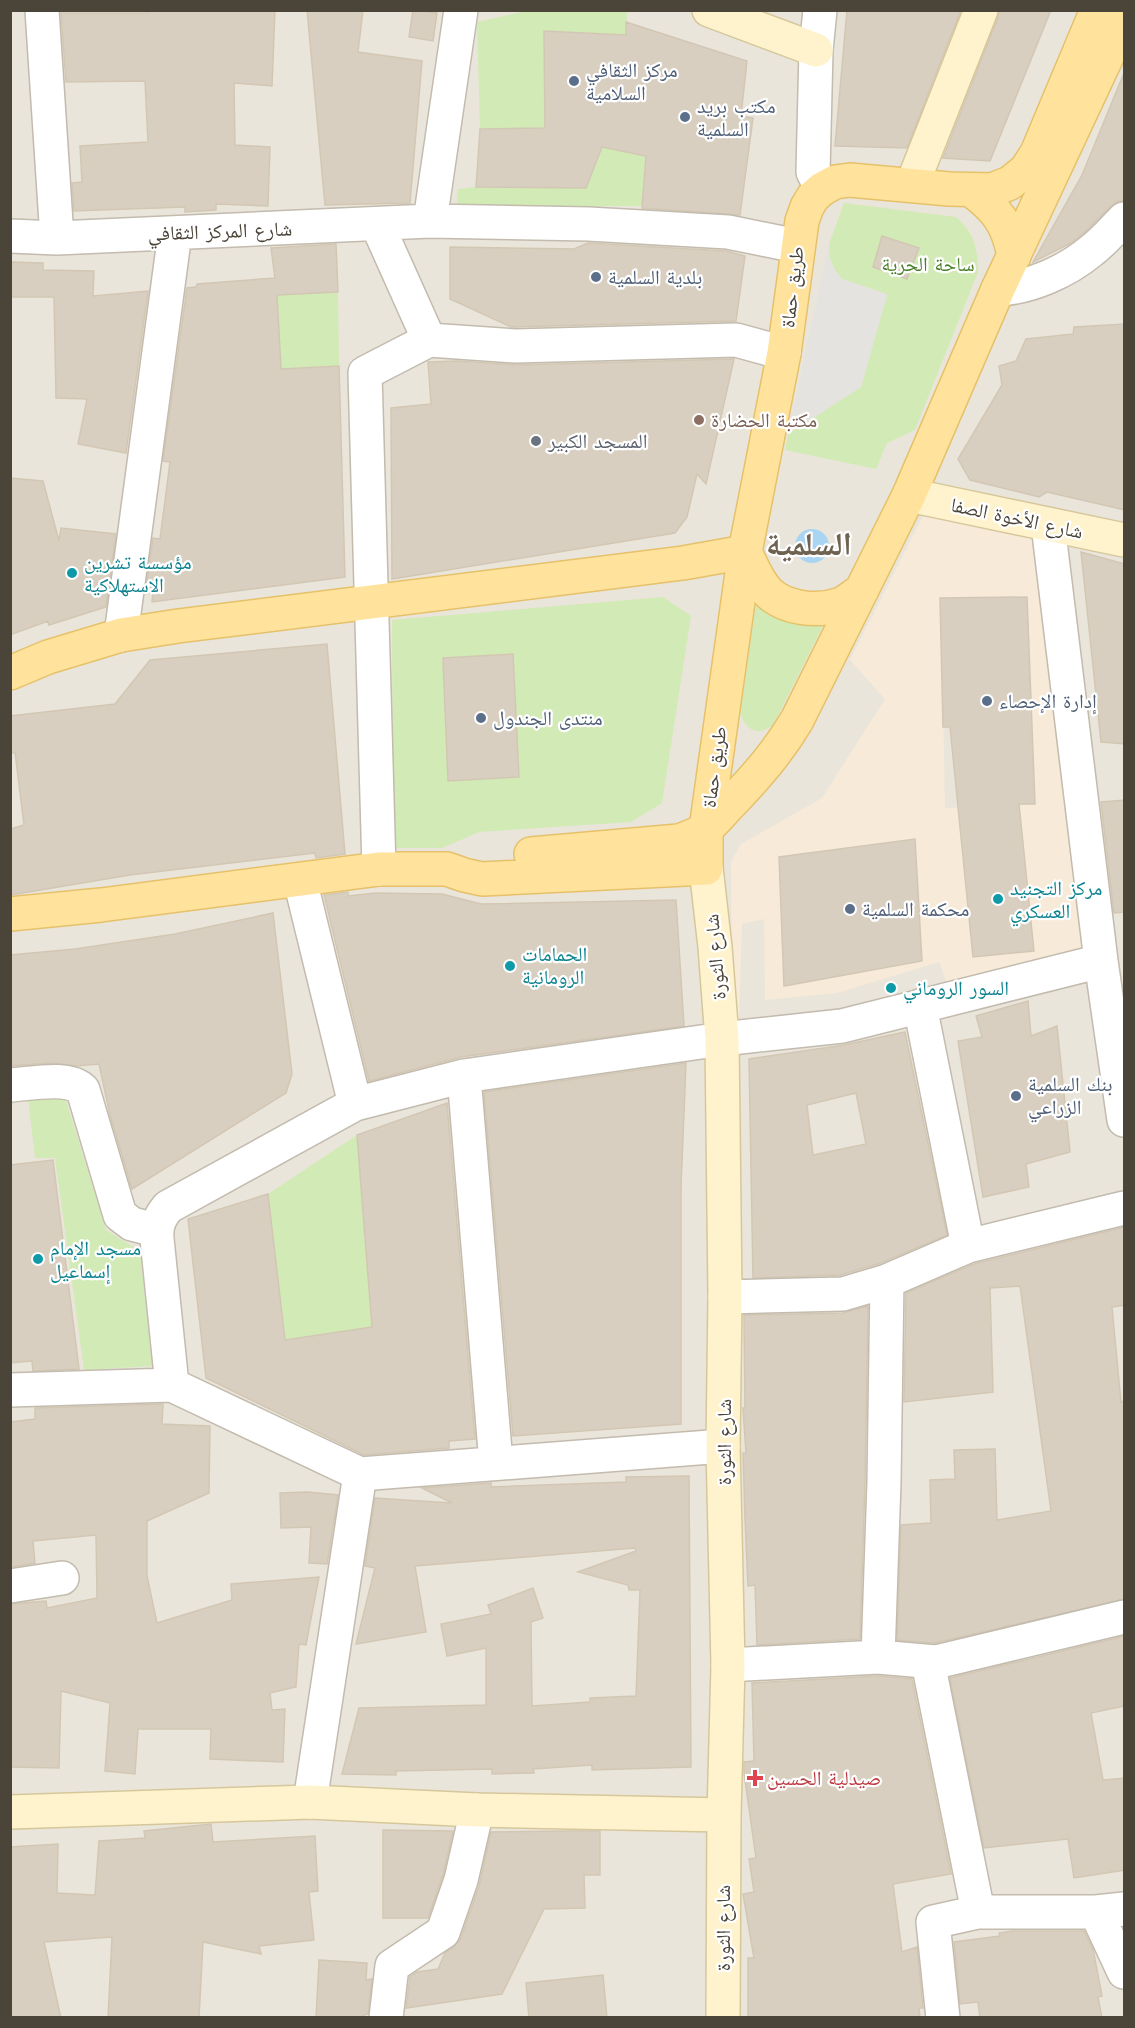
<svg xmlns="http://www.w3.org/2000/svg" width="1135" height="2028" viewBox="0 0 1135 2028" font-family="'Work Sans','Noto Naskh Arabic',sans-serif">
<style>
.residential{fill:#eae5da}
.commercial{fill:#f7ead8;fill-rule:evenodd}
.green{fill:#d2eab5}
.parking{fill:#e5e3e0}
.water{fill:#a9d4f2}
.building{fill:#d8cfc1;stroke:#d3c7b4;stroke-width:1.5;fill-rule:evenodd}
.lines{fill:none;stroke-linecap:round;stroke-linejoin:round}
.street-casing{stroke:#c2bbae;stroke-width:36}
.secondary-casing{stroke:#d6c79b;stroke-width:36}
.primary-casing{stroke:#e6c16a;stroke-width:36}
.street{stroke:#fff;stroke-width:33}
.secondary{stroke:#fff3cd;stroke-width:33}
.primary{stroke:#ffe39c;stroke-width:33}
.service-dot{fill:#5c6f8a;stroke:#fff;stroke-width:2}
.education-dot{fill:#8d6e63;stroke:#fff;stroke-width:2}
.worship-dot{fill:#6b7280;stroke:#fff;stroke-width:2}
.culture-dot{fill:#0f9aa8;stroke:#fff;stroke-width:2}
.health-dot{fill:#e0444e;stroke:#fff;stroke-width:2}
.labels{text-anchor:middle;stroke-width:4.5;stroke-linejoin:round;paint-order:stroke}
.service-label{font-size:20px;fill:#4e5e75;stroke:#fff;text-anchor:start}
.street-label{font-size:20px;fill:#4b4439;stroke:#fff}
.park-label{font-size:20px;fill:#4a7f2a;stroke:#fff}
.education-label{font-size:20px;fill:#785e54;stroke:#fff;text-anchor:start}
.worship-label{font-size:20px;fill:#5b616d;stroke:#fff;text-anchor:start}
.culture-label{font-size:20px;fill:#0d838f;stroke:#fff;text-anchor:start}
.health-label{font-size:20px;fill:#be3a42;stroke:#fff;text-anchor:start}
.town-label{font-size:32px;font-weight:bold;fill:#6e6250;stroke:#fff}
</style>
<rect width="100%" height="100%" fill="#f6f3ec"/>
<path class="residential" d="M11,11h1113v2006h-1113z"/>
<path class="commercial" d="M923,516l118,24 48,415 -220,58 -137,17 -1,-168 10,-18 81,-46 63,-99 -35,-39zM941,598h86l8,206 -90,4zM914,839l8,122 -138,25 -5,-129zM1023,841l11,109 -61,6 -11,-109zM764,919l1,81 72,-7 102,-31 8,22 -105,29 -103,11 3,-100z"/>
<path class="green" d="M526,11h101l-4,140 23,5 -4,50h-185l1,-17 18,-2 110,1 18,-46 -1,-108 -59,-3 1,97 -65,1 -3,-107z
M844,203l112,14c20,18 21,30 22,55l-63,158 -28,13 -11,26 -91,-19 3,-16 73,-47 26,-92 -45,-16 -7,-9 -5,-11 -1,-15z
M338,292l1,74 -89,5 -2,-43 31,-3 -2,-30z
M758,591l69,27 -54,107c-16,12 -27,5 -33,-12z
M663,597l28,19 -29,187 -31,19 -152,10 -37,16h-49l-1,-228z
M64,1094l42,136 34,21 12,115 -68,4 -29,-212h-20l-7,-60z
M357,1135l15,192 -87,13 -17,-146z"/>
<path class="parking" d="M829,244l1,15 4,11 8,9 45,15 -26,93 -73,47z"/>
<path class="water" d="M795 546a17 17 0 1 1 34 0a17 17 0 1 1-34 0Z"/>
<path class="building" d="M148,10h127l-3,76 -38,-3 1,62 35,2 -2,59 -52,-2v6l-31,2v-5l-111,4 -2,-28 10,-1 -2,-36 68,-4 -3,-61 -79,1 -5,-69h87z
M307,10h56l-5,42 64,9 -12,142 -85,2z
M413,10l24,3 -4,28 -24,-4z
M847,10h114l-54,138 -72,-2z
M999,10h52l-61,151 -47,-3 55,-141z
M626,22l121,39 -6,55 12,2 -13,97 -98,-7 4,-52 -44,-9 -16,41 -110,-1 4,-58 65,-1 -1,-97 82,4z
M1124,73l1,128h-7l-7,5 -24,24 -16,13 -38,19 49,-87z
M882,236l37,12 -12,31 -34,-12z
M588,243l138,8 19,5 -9,65 -225,6 -61,-28v-52l124,2z
M336,244l2,48 -61,3 4,74 58,-3 6,211 -193,25 1,-10 -8,2 8,-56 7,1 10,-77 -7,-1 24,-173 9,-1 1,-3 78,-6 -4,-30z
M10,262l33,1v7l51,1 -1,25 55,-5 -22,162 -48,-9 9,-45 -31,-1 -2,-101h-44z
M1125,324v186l-78,-18 -8,5 -69,-17 -12,-21 44,-74 -3,-19 17,-5 10,-22 47,-5 1,-7z
M734,359l-28,125 -9,-10 -10,43 -12,16 -283,46 -1,-171 40,-4 -3,-42 29,-1 60,4z
M10,478l33,3 16,60 2,-13 55,6 -10,73 -57,18 -1,-4 -38,14z
M1081,552l44,12v180l-24,-2z
M1027,597l8,207h-16l15,147 -61,6 -23,-230h-7l-3,-129z
M327,644l18,210 -29,4 -1,-5 -185,22 -120,20v-66l14,-4 -9,-73 -5,2v-38l105,-12 35,-44z
M513,654l6,123 -71,4 -5,-123z
M1125,800v112l-11,1 -13,-111z
M915,839l7,122 -138,25 -5,-129z
M348,892v4l28,-3 66,1 39,10 195,-4 8,126 -223,31 -92,24 -45,-186z
M273,913l19,161 -6,19 -154,96 -22,-74 -11,-51 -23,2 -28,-3 -38,3v-111l65,-6 100,-15z
M1028,1001l3,35 26,-10 13,126 -44,12 3,23 -46,10 -25,-156 24,-4 -6,-21z
M905,1032l42,203 -66,28 -41,12 -87,3 -4,-219 95,-14zM856,1093l10,51 -53,11 -6,-50z
M686,1063l-5,124v237l-168,12 -29,-344z
M447,1103l28,336 -26,2v7l-85,7 -158,-77 -18,-159 80,-25 17,146 87,-13 -15,-192z
M53,1160l26,209 -46,2 -1,-10 -22,2v-198z
M1125,1227v78l-13,2 9,95 4,-1v198l-190,44 -38,-3 4,-115 30,-2 -1,-43 25,-1 -1,-29 41,-1 2,71 54,-9 -31,-225 -30,2 3,104 -89,10 2,-109 68,-29z
M868,1306l-3,176 -5,157 -103,6 -2,-60 -7,1 -3,-68 -2,-65h3l-3,-45h2l-1,-93 99,-2z
M163,1404l-1,20 48,2 -1,67 -62,28v55l10,47 75,-23 -1,-16 88,-7 -13,68 -7,-1 -3,43 -26,6 2,17 13,-1 -2,53 -73,-3 1,-30h-73l-3,45 -30,-3 5,-68 -49,-12 -2,77 -49,-1v-163l36,-3 1,7 50,-10 -1,-63 -63,6 2,22 -25,4v-145l25,-3v-11z
M689,1476l2,291 -99,3v-5l-59,4 1,4 -42,1v-5l-96,2v4l-54,-1 17,-66 127,-3v-57l-39,8 -6,-32 50,-10 -3,-9 45,-17 10,30 -12,4 1,84 58,-4v-4l46,-2 4,-106h-11l-1,-5 -50,-13 58,-21 -1,-3 -220,18 11,66 -70,12 19,-76 -10,-2 10,-68 77,5 -30,-15 69,-5v4l135,-5v-5z
M308,1492l30,3 -11,69 -18,-1 2,-36 -30,1 -1,-35z
M1125,1636v70l-34,7 12,67 22,-2v92l-51,8 -6,-39 -84,9 -34,-170z
M878,1676l34,3 39,195 -58,10 9,68 15,-5 6,61h-4l1,10h-172v-60h6l-11,-64 11,-2 -5,-33 7,-1 -12,-85v-11l10,-1 -2,-78z
M211,1824l2,18 102,-6 3,55 -9,1 5,48 -55,6 2,8 -58,-12 -4,76h-91l4,-81 -68,5 17,76h-51v-171l48,-3 -1,49 38,2 4,-54 46,-3 -1,-7z
M383,1830l70,1 -10,44 -15,43h-45z
M567,1831h33v44h-16l1,33 -41,1 -42,85 -96,14 4,-31 7,-5 21,-3 7,-16 9,-6 7,-9 18,-52 12,-54z
M1012,1931h72l9,18 9,47 -4,1 4,21h-122l-2,-16 -18,2 -6,-62 46,-6 -1,-3z
M319,1960l48,3 -1,17 6,-1 -4,35 -4,1v3h-48z
M603,1975l4,43h-78l-3,-35z"/>
<g class="lines">
<g class="street-casing">
<path id="street" d="M42,10l15,228
M820,10l-4,40 -3,122 9,17
M430,221l31,-211
M377,224l52,116 87,6 220,-6 48,13
M10,236l47,2 373,-17 159,3 139,8 69,14
M998,289c32,-1 69,-18 93,-38 12,-9 23,-22 33,-32
M1048,525l53,436 23,159
M121,635l54,-402
M379,869l-14,-496 64,-33
M300,880l55,224
M920,1006l48,240
M464,1076l32,387
M10,1085c21,-1 58,-10 73,5l37,125 12,9 24,6
M725,1297l118,-3 44,-13 81,-35 156,-38
M172,1385l-15,-146c-1,-13 2,-21 11,-32l187,-103 109,-28 258,-37 120,-13 259,-65
M10,1390l162,-5 188,89 363,-28
M10,1586l52,-8
M878,1657l6,-175 3,-201
M928,1662l50,250
M728,1665l150,-8 58,5 188,-45
M310,1802l50,-328
M1096,1912l28,60
M386,2018l6,-52 51,-34 18,-52 16,-70
M943,2018l-10,-96 45,-10h118l28,-3"/>
</g>
<g class="secondary-casing">
<path id="secondary" d="M709,10l107,40
M912,185l69,-175
M909,495l215,45
M706,868l9,79 7,92 3,258 -2,149 5,219 -4,150 -1,203
M10,1812l300,-10 167,8 247,5"/>
</g>
<g class="primary-casing">
<path id="primary" d="M971,190c26,19 37,34 43,66
M10,673l38,-16 73,-22 57,-9 505,-63 62,-11c7,14 12,28 23,40 17,17 49,20 70,13 8,-2 16,-10 24,-15
M531,854l148,-13c8,-3 17,-6 25,-11 10,-7 18,-18 26,-26 26,-27 48,-52 67,-84l112,-225 89,-206 126,-269
M10,914l91,-9 278,-36h68l17,6 18,4 224,-11v-39l39,-277 39,-199 18,-132 5,-14 6,-10 9,-8 13,-7 15,-2 99,9 43,1 18,-7 16,-13 11,-17 60,-143"/>
</g>
<use href="#street" class="street"/>
<use href="#secondary" class="secondary"/>
<use href="#primary" class="primary"/>
</g>
<g class="service-dot">
<circle cx="574" cy="81" r="6"/>
<circle cx="685" cy="117" r="6"/>
<circle cx="596" cy="277" r="6"/>
<circle cx="987" cy="701" r="6"/>
<circle cx="481" cy="718" r="6"/>
<circle cx="850" cy="909" r="6"/>
<circle cx="1016" cy="1096" r="6"/>
</g>
<circle class="education-dot" cx="699" cy="420" r="6"/>
<circle class="worship-dot" cx="536" cy="441" r="6"/>
<g class="culture-dot">
<circle cx="72" cy="573" r="6"/>
<circle cx="998" cy="899" r="6"/>
<circle cx="510" cy="966" r="6"/>
<circle cx="891" cy="988" r="6"/>
<circle cx="38" cy="1259" r="6"/>
</g>
<path class="health-dot" d="M752 1769h6v6h6v6h-6v6h-6v-6h-6v-6h6z"/>
<g class="labels">
<g class="service-label">
<text x="586" y="77">مركز الثقافي<tspan x="586" dy="23">السلامية</tspan></text>
<text x="697" y="113">مكتب بريد<tspan x="697" dy="23">السلمية</tspan></text>
<text x="608" y="284">بلدية السلمية</text>
<text x="999" y="708">إدارة الإحصاء</text>
<text x="493" y="725">منتدى الجندول</text>
<text x="862" y="916">محكمة السلمية</text>
<text x="1028" y="1091">بنك السلمية<tspan x="1028" dy="23">الزراعي</tspan></text>
</g>
<g class="street-label">
<text transform="translate(220 231) rotate(-2)" y="7">شارع المركز الثقافي</text>
<text transform="translate(792 287) rotate(-83)" y="7">طريق حماة</text>
<text transform="translate(1017 518) rotate(12)" y="7">شارع الأخوة الصفا</text>
<text transform="translate(714 767) rotate(-82)" y="7">طريق حماة</text>
<text transform="translate(715 957) rotate(-95)" y="7">شارع الثورة</text>
<text transform="translate(724 1442) rotate(-90)" y="7">شارع الثورة</text>
<text transform="translate(723 1928) rotate(-90)" y="7">شارع الثورة</text>
</g>
<g class="park-label">
<text x="928" y="271">ساحة الحرية</text>
</g>
<g class="education-label">
<text x="711" y="427">مكتبة الحضارة</text>
</g>
<g class="worship-label">
<text x="548" y="448">المسجد الكبير</text>
</g>
<g class="culture-label">
<text x="84" y="569">مؤسسة تشرين<tspan x="84" dy="23">الاستهلاكية</tspan></text>
<text x="1010" y="895">مركز التجنيد<tspan x="1010" dy="23">العسكري</tspan></text>
<text x="522" y="961">الحمامات<tspan x="522" dy="23">الرومانية</tspan></text>
<text x="903" y="995">السور الروماني</text>
<text x="50" y="1255">مسجد الإمام<tspan x="50" dy="23">إسماعيل</tspan></text>
</g>
<g class="health-label">
<text x="767" y="1785">صيدلية الحسين</text>
</g>
<g class="town-label">
<text x="809" y="555">السلمية</text>
</g>
</g>
<rect width="1135" height="2028" fill="none" stroke="#4b4439" stroke-width="24"/>
</svg>
